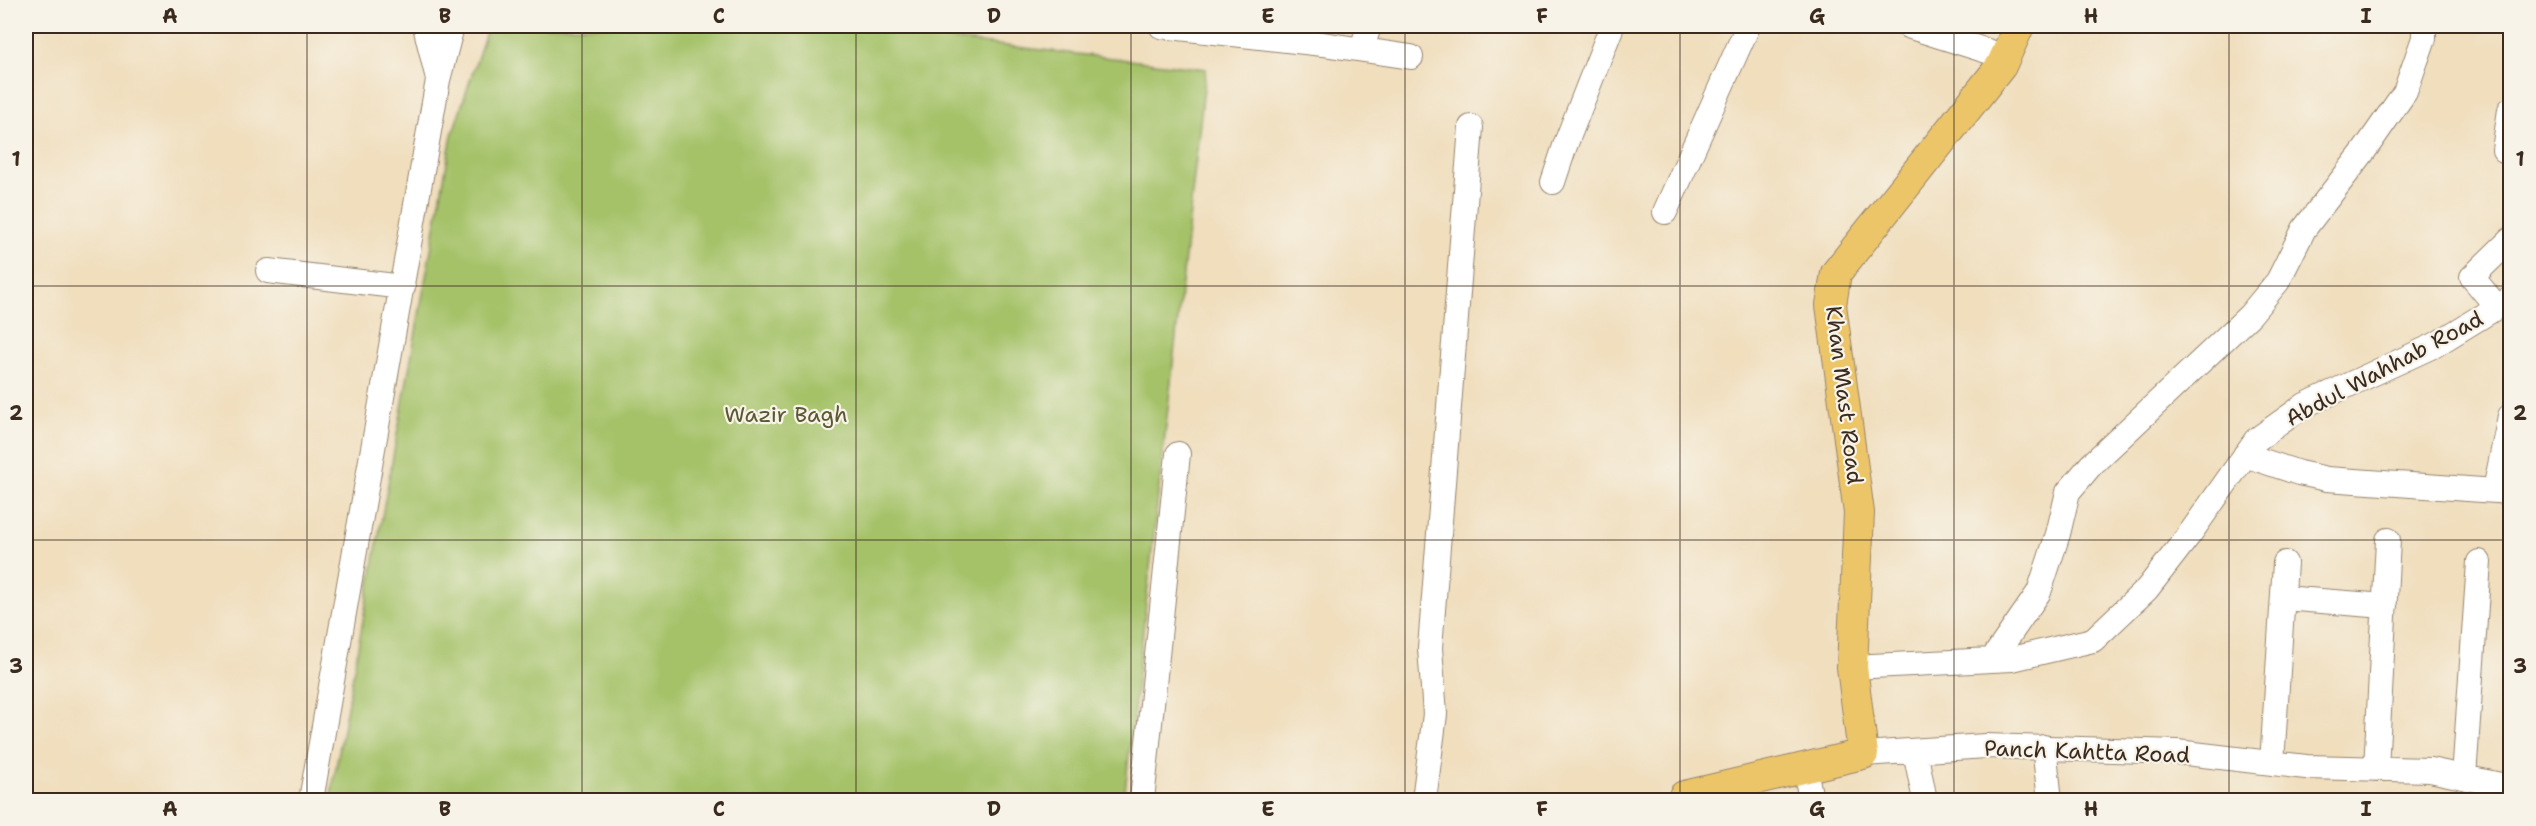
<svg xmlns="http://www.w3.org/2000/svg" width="2536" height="826" viewBox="0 0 2536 826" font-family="'Shantell Sans',sans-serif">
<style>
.green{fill:#a5c269;stroke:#707644;stroke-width:1.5}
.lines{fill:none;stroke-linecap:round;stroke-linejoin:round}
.minor-casing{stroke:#96846e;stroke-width:26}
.major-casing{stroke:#96846e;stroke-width:32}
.minor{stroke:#fff;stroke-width:24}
.major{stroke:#edc569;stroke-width:30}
.grid{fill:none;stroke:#3b2a1e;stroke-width:1.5;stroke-opacity:0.55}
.labels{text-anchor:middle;stroke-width:4.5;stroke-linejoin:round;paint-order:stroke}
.street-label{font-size:22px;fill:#3b2a1e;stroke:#f7f3e8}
.park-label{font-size:22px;fill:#5b5834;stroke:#f7f3e8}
.neatline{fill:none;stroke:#3b2a1e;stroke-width:2}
.grid-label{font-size:20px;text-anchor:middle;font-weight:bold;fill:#3b2a1e}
</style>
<rect width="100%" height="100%" fill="#f7f3e8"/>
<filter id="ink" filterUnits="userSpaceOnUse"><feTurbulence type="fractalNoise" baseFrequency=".0167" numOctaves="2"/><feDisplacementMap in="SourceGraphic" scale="12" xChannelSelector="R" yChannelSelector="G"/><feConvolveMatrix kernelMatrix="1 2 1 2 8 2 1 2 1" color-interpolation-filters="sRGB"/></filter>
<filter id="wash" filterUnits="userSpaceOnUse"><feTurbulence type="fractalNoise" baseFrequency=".008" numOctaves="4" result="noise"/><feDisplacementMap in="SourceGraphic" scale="24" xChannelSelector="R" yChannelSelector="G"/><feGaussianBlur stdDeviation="1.35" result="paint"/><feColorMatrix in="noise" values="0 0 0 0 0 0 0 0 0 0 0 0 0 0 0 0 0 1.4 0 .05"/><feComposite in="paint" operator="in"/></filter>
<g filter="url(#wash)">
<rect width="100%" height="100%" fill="#f0debd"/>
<path class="green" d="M488,26h346l372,43 -82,731h-794l122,-665z"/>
</g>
<g filter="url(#ink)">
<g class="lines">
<g class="minor-casing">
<path id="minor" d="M425,26l12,49
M1161,26l162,18 88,13
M1908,26l98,31
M1362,49l7,-23
M2510,110l-6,40 6,3
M1553,182l13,-39 46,-117
M1665,212l83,-186
M268,271l135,16
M2497,307l-25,-30 38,-37
M2245,455l54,18 28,6 183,13
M2495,490l15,-74
M2283,598l102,8
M1992,660l47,-68 19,-58 10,-42 23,-27 159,-150 28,-34 26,-52 60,-78 41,-59 19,-54v-12
M1852,667l160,-8 81,-19 54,-51 42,-54 67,-95 49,-35 130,-60 75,-46
M2044,747l6,53
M1915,751l10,49
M1863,754l123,-8 191,6 129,15 124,3 80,17
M2272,763l13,-200
M1805,768l6,32
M2376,769l12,-229
M2464,777l15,-215
M311,800l127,-720 14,-54
M1142,800l36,-346
M1424,800l11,-86 -5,-66 41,-521"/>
</g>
<g class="major-casing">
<path id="major" d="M1685,800l-1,-4 179,-42 -11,-87 7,-154 -28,-208 5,-32 165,-207 18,-40"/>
</g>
<use href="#minor" class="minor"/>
<use href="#major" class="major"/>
</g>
</g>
<path class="grid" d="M307,26v774M582,26v774M856,26v774M1131,26v774M1405,26v774M1680,26v774M1954,26v774M2229,26v774M26,286h2484M26,540h2484"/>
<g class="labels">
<g class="street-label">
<text transform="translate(2384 368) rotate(-28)" y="8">Abdul Wahhab Road</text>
<text transform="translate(1845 395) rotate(83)" y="8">Khan Mast Road</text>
<text transform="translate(2087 751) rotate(2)" y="8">Panch Kahtta Road</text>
</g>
<g class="park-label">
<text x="786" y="422">Wazir Bagh</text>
</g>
</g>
<rect width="2536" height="826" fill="none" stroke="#f7f3e8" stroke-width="66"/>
<rect x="33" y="33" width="2470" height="760" class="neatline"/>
<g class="grid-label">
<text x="170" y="23">A</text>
<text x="445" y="23">B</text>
<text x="719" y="23">C</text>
<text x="994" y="23">D</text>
<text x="1268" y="23">E</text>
<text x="1542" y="23">F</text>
<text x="1817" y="23">G</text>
<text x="2091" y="23">H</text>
<text x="2366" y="23">I</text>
<text x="16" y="166">1</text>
<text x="2520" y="166">1</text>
<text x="16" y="420">2</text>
<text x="2520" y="420">2</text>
<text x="16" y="673">3</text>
<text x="2520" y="673">3</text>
<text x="170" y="816">A</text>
<text x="445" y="816">B</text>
<text x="719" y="816">C</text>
<text x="994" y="816">D</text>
<text x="1268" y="816">E</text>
<text x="1542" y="816">F</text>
<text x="1817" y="816">G</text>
<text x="2091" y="816">H</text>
<text x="2366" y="816">I</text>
</g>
</svg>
